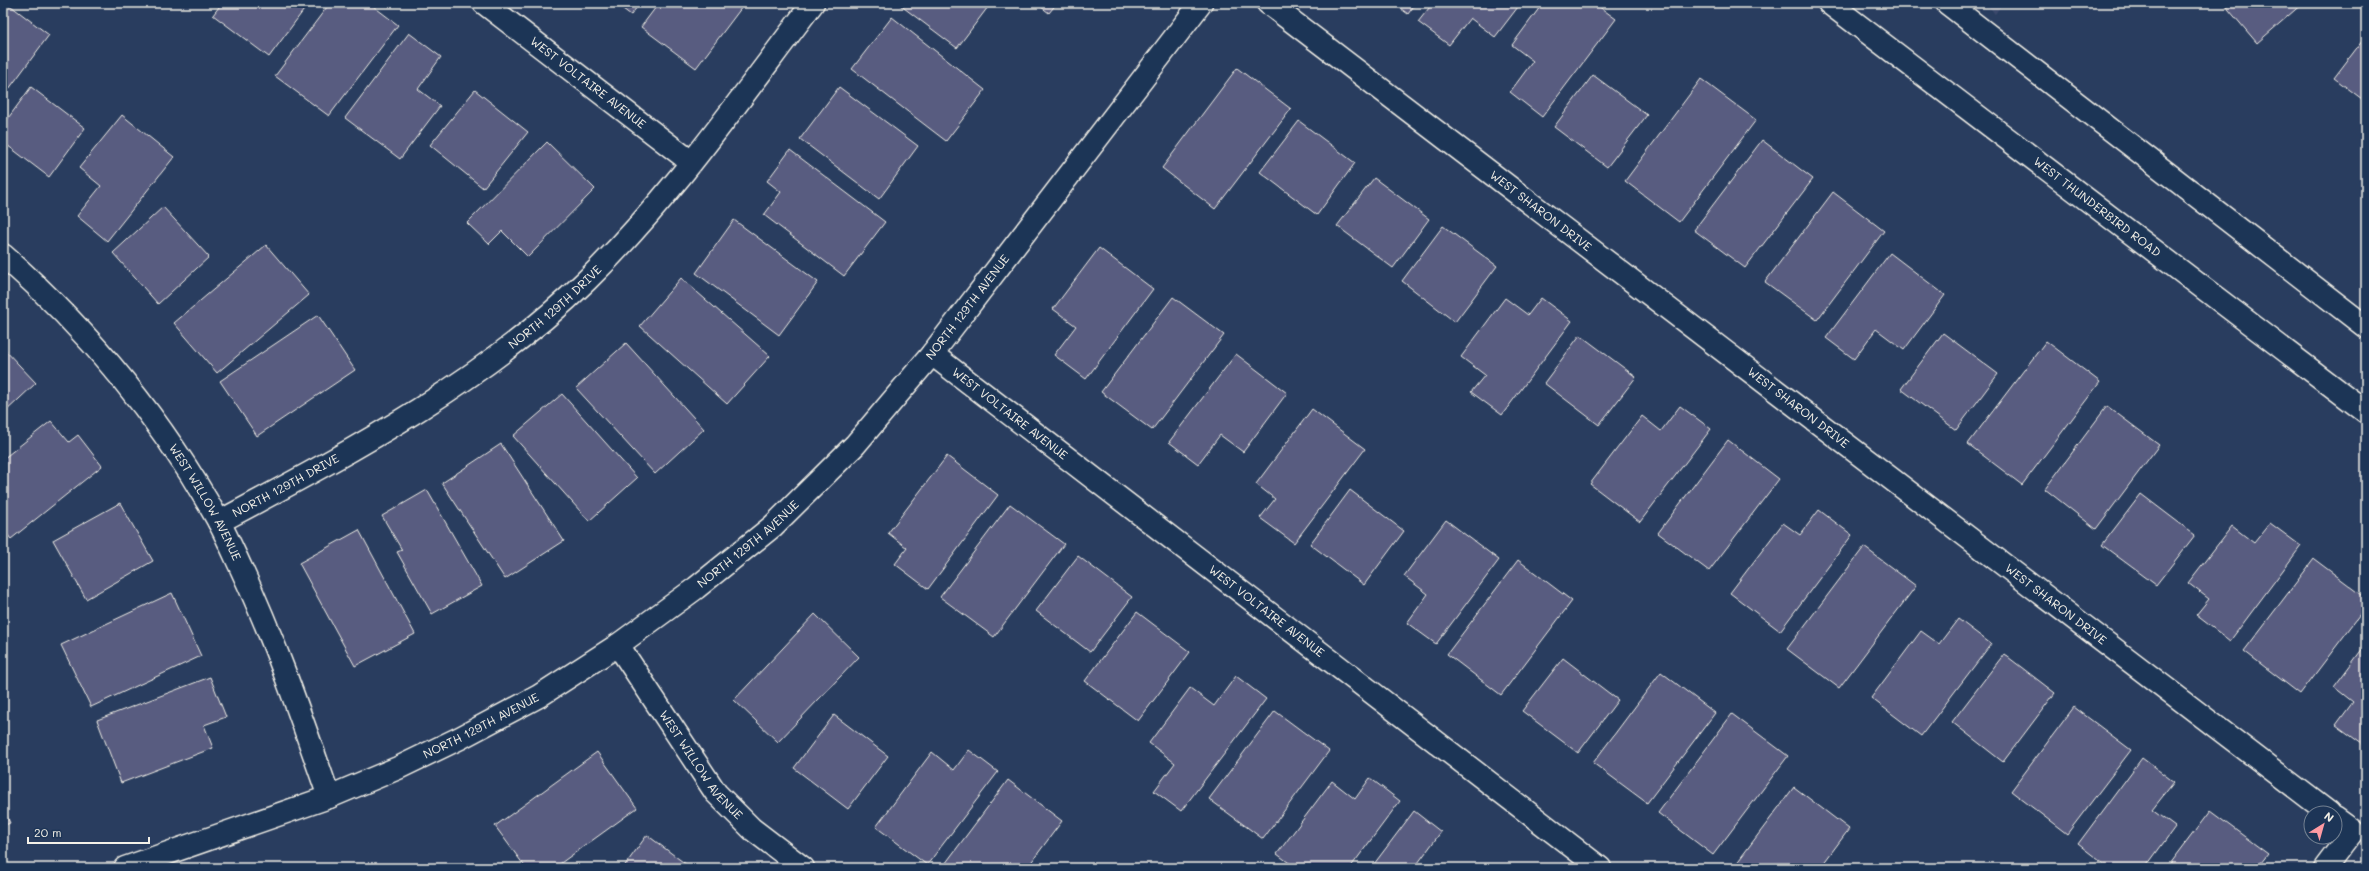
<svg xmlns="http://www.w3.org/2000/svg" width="2369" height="871" viewBox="0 0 2369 871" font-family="Mali,sans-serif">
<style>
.built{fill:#3b496c}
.building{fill:#585c80;stroke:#f4f1e8}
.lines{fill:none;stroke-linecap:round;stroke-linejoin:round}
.minor-casing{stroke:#f4f1e8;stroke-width:25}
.major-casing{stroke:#f4f1e8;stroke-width:25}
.minor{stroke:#1d3557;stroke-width:22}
.major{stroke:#1d3557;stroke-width:22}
.labels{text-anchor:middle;stroke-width:3;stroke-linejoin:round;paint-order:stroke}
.street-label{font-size:12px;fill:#f4f1e8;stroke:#1d3557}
</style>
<rect width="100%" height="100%" fill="#293d5f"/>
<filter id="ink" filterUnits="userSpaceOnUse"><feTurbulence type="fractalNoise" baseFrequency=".025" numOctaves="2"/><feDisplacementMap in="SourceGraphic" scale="8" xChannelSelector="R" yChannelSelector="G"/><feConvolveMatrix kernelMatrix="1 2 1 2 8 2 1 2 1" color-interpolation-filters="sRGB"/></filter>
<g filter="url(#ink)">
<path class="built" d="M1986,3h17l-8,11z"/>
<path class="building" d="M3,3h4l42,32 -46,62z
M222,3h87l-40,54 -56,-42z
M330,3h39l29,22 -69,91 -54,-40z
M615,3h25l-9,12z
M659,3h86l-49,65 -55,-41z
M901,3h90l-34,45 -57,-43z
M1036,3h21l-8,10z
M1393,3h23l-8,11z
M1433,3h88l-26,34 -25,-19 -21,27 -31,-23z
M1543,3h51l22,16 -74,98 -32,-25 23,-31 -21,-16z
M2223,3h80l-46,40z
M892,17l93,73 -39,51 -94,-72z
M409,33l32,24 -23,32 22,17 -40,53 -55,-41z
M2366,36v66l-32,-24z
M1237,68l54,41 -76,100 -53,-41z
M1593,75l54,40 -40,52 -53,-40z
M1701,79l55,41 -77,102 -54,-41z
M31,87l54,41 -36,49 -46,-35v-17z
M839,87l79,59 -39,53 -79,-60z
M475,90l53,42 -45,56 -53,-43z
M122,115l52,42 -67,84 -30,-25 24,-30 -22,-18z
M1299,121l56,42 -38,52 -57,-43z
M1762,140l51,39 -68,89 -51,-38z
M547,142l48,47 -67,68 -26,-26 -13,13 -22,-21z
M790,150l95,72 -41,54 -80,-61 17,-23 -14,-11z
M1374,178l55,41 -36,49 -56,-42z
M1833,192l51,39 -67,89 -52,-38z
M163,207l46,50 -51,47 -45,-51z
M734,220l84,62 -39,53 -83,-62z
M1443,226l54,40 -42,56 -53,-41z
M266,245l43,50 -92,78 -43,-50z
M1099,248l54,41 -67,90 -32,-24 22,-29 -23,-17z
M1890,253l55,42 -41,55 -28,-21 -22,30 -28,-21z
M681,278l89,78 -43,48 -87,-78z
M1173,297l51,38 -72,95 -51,-38z
M1505,298l23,17 13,-17 31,23 -70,94 -31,-23 14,-17 -24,-18z
M318,315l37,55 -98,66 -37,-55z
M1943,333l55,41 -42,56 -55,-41z
M1580,335l56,42 -37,48 -55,-42z
M2046,341l54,41 -78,103 -54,-41z
M626,343l78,86 -49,45 -79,-86z
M3,348l33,35 -33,31z
M1236,354l51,39 -44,59 -23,-17 -22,29 -29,-22z
M562,394l75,84 -48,43 -76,-85z
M1680,406l31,23 -71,93 -50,-38 52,-68 19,15z
M2107,406l52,39 -63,84 -51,-40z
M1312,409l53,40 -71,94 -34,-25 15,-19 -19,-15z
M51,421l18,21 9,-7 24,31 -91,73 -8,-10v-70z
M1728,440l51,39 -70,92 -51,-38z
M501,444l63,97 -59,38 -63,-96z
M947,456l51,39 -70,94 -33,-25 12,-16 -19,-15z
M427,490l55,96 -50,28 -35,-62 5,-2 -20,-34z
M1350,490l54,41 -40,54 -54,-41z
M2141,494l54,41 -39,50 -54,-40z
M120,503l33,58 -67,38 -33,-59z
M1010,504l54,40 -70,93 -54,-40z
M1819,510l33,25 -72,96 -50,-38 53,-70 17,12z
M1446,520l53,40 -63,84 -29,-21 21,-29 -24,-18z
M2270,523l31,23 -71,95 -34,-26 13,-16 -21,-16 44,-57 22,17z
M359,530l56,104 -60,32 -56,-103z
M1864,547l52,39 -77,102 -52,-39z
M1078,556l54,41 -42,55 -54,-41z
M2314,559l52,39v9l-66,87 -56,-43z
M1518,560l54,41 -71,94 -54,-41z
M172,593l29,63 -110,51 -30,-62z
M1137,612l53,40 -52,69 -53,-40z
M815,614l44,43 -81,85 -44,-42z
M1958,619l33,25 -70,92 -50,-38 50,-67 18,13z
M2366,644v103l-30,-22 17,-23 -19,-15z
M2004,654l51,39 -52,69 -51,-40z
M1563,658l55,42 -40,53 -56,-42z
M1661,672l54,41 -68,90 -54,-40z
M1236,676l30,23 -85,112 -27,-20 21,-28 -26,-20 41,-55 24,18z
M210,677l16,40 -22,8 9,23 -92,35 -24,-63z
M2074,707l57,43 -64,84 -56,-43z
M1275,711l54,40 -66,88 -54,-40z
M1732,714l56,42 -75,99 -55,-42z
M834,715l54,41 -40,53 -54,-41z
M969,750l29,22 -71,93 -51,-38 56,-75 22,18z
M597,752l40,56 -83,60h-28l-31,-42z
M2142,758l32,24 -22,28 23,17 -30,41h-36l-31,-24z
M1370,778l30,23 -50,67h-54l-19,-14 55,-73 23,18z
M1008,780l54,41 -35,47h-85z
M1794,787l55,42 -29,39h-87z
M3,809l7,14 -7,3z
M1414,811l27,21 -23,31 7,5h-54z
M2210,811l58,43 -11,14h-90z
M647,835l44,33h-68z"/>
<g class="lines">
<g class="minor-casing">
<g id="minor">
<path id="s1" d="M484,3l207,159"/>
<path id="s2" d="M1268,3l1061,810"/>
<path id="s3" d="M3,255c86,76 160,166 216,267 8,15 15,31 22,46 35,75 61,152 88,229"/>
<path id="s4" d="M932,354l668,514"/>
<path id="s5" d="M219,522c129,-69 263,-139 368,-242 85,-83 154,-183 226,-277"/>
<path id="s6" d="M618,645l98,148 36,36 51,39"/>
<path id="s7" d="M125,868l204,-71 69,-29 62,-30 79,-42 79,-51 78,-57 77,-62 82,-81 77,-91 269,-351"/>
<path d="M2325,868l28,-37 -18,-13"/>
</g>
</g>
<g class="major-casing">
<g id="major">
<path id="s8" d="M1829,3l537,409"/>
<path d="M1947,3l419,324"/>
</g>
</g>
<use href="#minor" class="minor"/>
<use href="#major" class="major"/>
</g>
</g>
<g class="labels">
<g class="street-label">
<text dy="4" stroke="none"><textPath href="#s1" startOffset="131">WEST VOLTAIRE AVENUE</textPath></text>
<text dy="4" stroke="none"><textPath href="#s8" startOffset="337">WEST THUNDERBIRD ROAD</textPath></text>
<text dy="4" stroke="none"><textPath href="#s2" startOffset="343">WEST SHARON DRIVE</textPath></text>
<text dy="4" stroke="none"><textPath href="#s5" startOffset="400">NORTH 129TH DRIVE</textPath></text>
<text dy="4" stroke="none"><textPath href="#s7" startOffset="1032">NORTH 129TH AVENUE</textPath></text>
<text dy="4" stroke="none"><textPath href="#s2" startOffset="667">WEST SHARON DRIVE</textPath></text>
<text dy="4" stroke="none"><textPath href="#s4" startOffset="98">WEST VOLTAIRE AVENUE</textPath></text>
<text dy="4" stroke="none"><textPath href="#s5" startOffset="76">NORTH 129TH DRIVE</textPath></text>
<text dy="4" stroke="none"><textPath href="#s3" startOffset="321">WEST WILLOW AVENUE</textPath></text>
<text dy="4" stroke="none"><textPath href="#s7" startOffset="708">NORTH 129TH AVENUE</textPath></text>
<text dy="4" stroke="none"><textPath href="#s2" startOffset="991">WEST SHARON DRIVE</textPath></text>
<text dy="4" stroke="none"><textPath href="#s4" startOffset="422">WEST VOLTAIRE AVENUE</textPath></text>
<text dy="4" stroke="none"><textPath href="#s7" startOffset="384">NORTH 129TH AVENUE</textPath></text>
<text dy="4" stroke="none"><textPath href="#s6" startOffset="146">WEST WILLOW AVENUE</textPath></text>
</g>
</g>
<rect width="2369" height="871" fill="none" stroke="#1d3557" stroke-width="16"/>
<rect x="8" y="8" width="2353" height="855" fill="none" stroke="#f4f1e8" stroke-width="1.5" filter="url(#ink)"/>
<g transform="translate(2323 825) rotate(37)"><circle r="19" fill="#1d3557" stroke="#738091"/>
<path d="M0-3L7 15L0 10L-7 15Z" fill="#ff9aa2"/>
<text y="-6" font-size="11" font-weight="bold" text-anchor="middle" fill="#f4f1e8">N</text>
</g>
<path d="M28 837v6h121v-6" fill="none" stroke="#f4f1e8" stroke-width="2"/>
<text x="34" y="837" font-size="12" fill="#f4f1e8" stroke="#1d3557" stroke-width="3" paint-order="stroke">20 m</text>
</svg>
